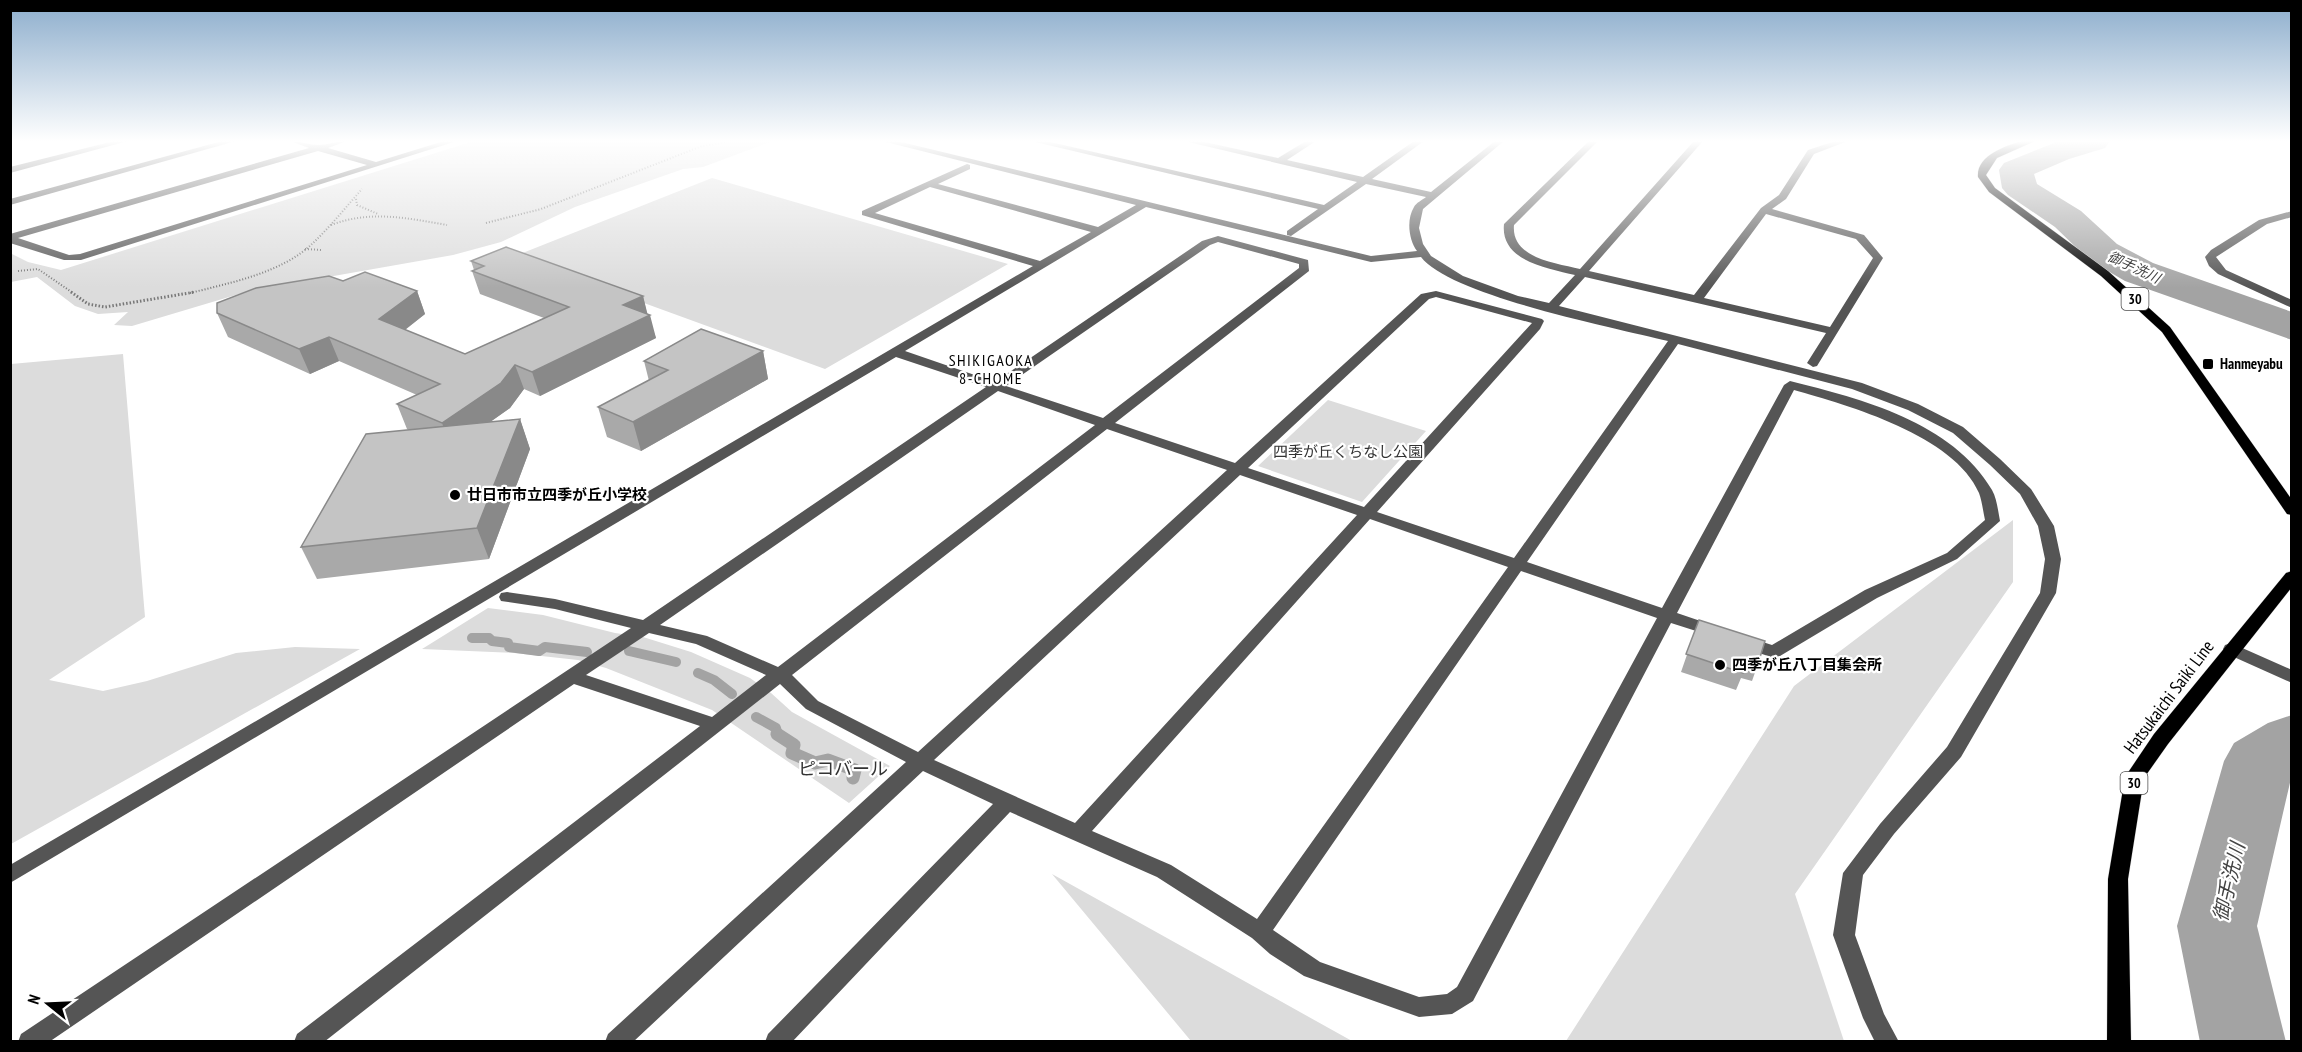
<svg xmlns="http://www.w3.org/2000/svg" width="2302" height="1052" viewBox="0 0 2302 1052" font-family="'PT Sans Narrow','Noto Sans JP',sans-serif">
<style>
.green{fill:#dcdcdc}
.lines{fill:none;stroke-linecap:round;stroke-linejoin:round}
.stream-far1{stroke:#a3a3a3;stroke-width:10}
.stream{stroke:#a3a3a3;stroke-width:13}
.river{fill:#a3a3a3;fill-rule:evenodd}
.major-casing{stroke:#dbdbdb;stroke-width:1}
.path-far1{stroke:#777;stroke-width:2;stroke-dasharray:1 2;stroke-linecap:butt}
.path{stroke:#777;stroke-width:3;stroke-dasharray:1.5 2;stroke-linecap:butt}
.minor{fill:#555;fill-rule:evenodd}
.major{fill:#000;fill-rule:evenodd}
.wall{fill:#a9a9a9}
.shaded-wall{fill:#898989}
.building{fill:#c4c4c4;stroke:#898989;stroke-width:1.5}
.poi-dot{fill:#000;stroke:#fff;stroke-width:2}
.labels{text-anchor:middle;stroke-width:4.5;stroke-linejoin:round;paint-order:stroke}
.far-water-label{font-size:14px;font-style:italic;fill:#444;stroke:#fff}
.shield{fill:#fff;stroke:#4c4c4c;stroke-width:1.5}
.shield-label{font-size:14px;font-weight:bold;fill:#000}
.poi-label{font-size:15px;font-weight:bold;fill:#000;stroke:#fff;text-anchor:start}
.park-label{font-size:15px;fill:#333;stroke:#fff}
.neighbourhood-label{font-size:16px;letter-spacing:1.5px;fill:#000;stroke:#fff}
.near-street-label{font-size:18px;fill:#000;stroke:#fff}
.near-park-label{font-size:18px;fill:#333;stroke:#fff}
.near-water-label{font-size:20px;font-style:italic;fill:#444;stroke:#fff}
</style>
<rect width="100%" height="100%" fill="#fff"/>
<path class="green" d="M474,141h299l-70,26 -20,2 -108,38 -74,35 -48,13 -204,36 -117,35 -18,-1 14,-13 -30,2 -23,-8 -38,-29 -26,5 -1,-29 18,9 33,8z
M712,178l296,86 -183,105 -310,-113z
M123,354l22,263 -96,63 54,11 44,-10 89,-28 59,-6 65,2 -349,195v-480z
M1328,400l98,31 -64,71 -104,-36z
M2013,520v62l-218,312 49,147h-278l228,-355z
M488,608l55,7 72,18 28,4 48,15 59,26 21,15 21,19 98,54 -41,37 -137,-93 -106,-42 -28,-8 -64,-7 -92,-4z
M1052,874l300,167h-161z"/>
<g class="lines">
<path class="stream-far1" d="M472,638h17l3,3 16,2 1,4 30,4 6,-4 42,5
M629,651l47,11
M698,673l16,7 18,14
M756,717l20,11 2,7"/>
<path class="stream" d="M777,734l17,11 -2,8 23,10 13,-3 27,10 -2,8"/>
<path class="river" d="M2059,141h51l-5,7 -36,11 -35,15 3,10 44,27 36,33 36,19 139,49v28l-167,-59 -36,-21 -34,-33 -47,-32 -6,-7 -3,-18 5,-7z
M2292,715v59l-35,152 29,116h-86l-23,-116 47,-165 10,-18 34,-20z"/>
<g class="major-casing">
<path id="major" d="M2022,141h13l-38,17 -11,17 9,13 113,83 62,56 122,173v15l-5,-1 -125,-182 -61,-56 -112,-84 -11,-15c-2,-21 27,-31 44,-36z
M2292,571v16l-124,157 -24,34 -16,101 3,163h-24l1,-163 17,-102 29,-43 132,-161z"/>
</g>
<path class="path-far1" d="M356,199l1,6 21,9
M486,223l55,-14 161,-63 25,-4
M331,225c39,-15 76,-7 116,0
M305,249l17,1
M18,271l20,-2 35,24
M190,293c40,-10 91,-20 122,-49 18,-17 34,-37 50,-55"/>
<path class="path" d="M71,292l17,12 17,3 90,-15"/>
<path class="minor" d="M114,141h14l-118,32v-6z
M222,141h14l-226,64v-6z
M290,141c10,0 20,4 28,4 9,0 19,-4 29,-4l-19,7 48,14 68,-21h13l-376,119h-17l-54,-17v-9l299,-86zM318,151l49,14 -287,89 -11,1 -51,-17z
M882,141h15l474,115 46,-5c-8,-11 -11,-31 -3,-44 2,-4 8,-7 12,-10l-60,-13 -75,52 -4,-1v-4l31,-22 -287,-68h15l278,64 33,-23 -173,-41h16l78,17 28,-17h10l-29,19 76,17 51,-36h10l-52,38 59,13 64,-51h9l-81,68 -4,19 4,16 8,12 32,20 55,20 31,7 26,-28c-28,-7 -75,-14 -71,-51l85,-83h9l-84,84c-3,33 41,38 66,44l114,-128h9l-114,130 105,24 67,-87 18,-13 29,-45 27,-9h13l-34,13 -28,45 -14,10 92,26 19,23 -66,108 -4,1 -6,-4 19,-30 -241,-56 -26,29 303,77 56,21 45,23 37,32 31,30 23,37 7,33 -5,34 -95,164 -67,77 -31,41 -8,60 29,79 15,28h-24l-12,-24 -30,-83 10,-62 37,-49 67,-77 93,-154 5,-34 -7,-33 -18,-32 -30,-29 -37,-32 -45,-23 -56,-21 -174,-45 -151,218 135,46 122,-223 6,-4c72,18 162,41 202,109 5,9 6,21 8,31l-43,38 -80,39 -97,58 -6,2 -36,-12 -2,-4 2,-4 6,-2 28,9 93,-55 82,-37 38,-33c-2,-9 -3,-19 -6,-27 -24,-57 -131,-88 -185,-103l-117,223 44,15 2,4 -2,4 -6,1 -44,-14 -198,378 -21,13 -33,3 -115,-41 -34,-22 -18,-16 -95,-61 -147,-65 -218,230h-27l3,-8 225,-230 -70,-33 -290,271h-28l3,-8 298,-272 -100,-53 -26,-25 -456,358h-30l3,-8 403,-308 -126,-42 -525,358h-31l3,-8 610,-406 -76,-19 -54,-8 -2,-4 2,-4 6,-1 48,7 88,21 343,-233 -90,-30 -886,526v-18l1023,-599 -171,-51v-4l105,-47 3,1v4l-32,15 160,43 38,-22zM930,187l161,45 -51,29 -165,-48zM1146,207l225,55 50,-5c30,39 195,71 247,84l-154,217 -137,-46 163,-183 4,-8 -2,-2 -106,-28 -15,3 -186,169 -120,-40 194,-152 -1,-11 -90,-24 -16,5 -207,141 -90,-31zM1766,214l90,25 17,19 -43,69 -126,-29zM1218,242l81,22v4l-196,150 -97,-32 204,-141zM1436,297l96,26 -168,184 -116,-39 181,-169zM998,391l97,34 -317,242 -71,-31 -47,-11zM1107,429l120,41 -309,282 -100,-51 -26,-26zM1240,475l117,40 -282,308 -141,-63zM1370,519l138,48 -251,352 -86,-54 -79,-34zM1521,571l136,47 -200,369 -10,7 -28,3 -99,-35 -47,-32zM649,633l47,11 70,31 -54,42 -126,-42z
M2292,211v6l-25,7 -51,33 10,13 66,30v8l-74,-34 -9,-8 -4,-9 6,-7 48,-30z
M2231,643l61,27v13l-67,-30 -2,-4 2,-4z"/>
<use href="#major" class="major"/>
</g>
<path class="wall" d="M471,261l172,35 4,18 9,24 -116,58 -16,-7 -14,19 -20,14 30,-3 10,30 -41,110 -172,20 -16,-32 108,-117 -2,-1 -10,-25 20,-9 -78,-34 -29,13 -82,-37 -11,-24 126,-32 74,10 8,23 -20,16 60,24 79,-36 -64,-24 -8,-23 2,-1z
M763,351l5,28 -127,72 -34,-14 -9,-30 51,-26 -5,-20z
M1699,620l59,44 -6,17 -11,-3 -5,12 -55,-18z"/>
<path class="shaded-wall" d="M417,291l8,23 -37,29 -9,-24z
M643,296l5,20 2,-1 6,23 -116,58 -8,-24 91,-67z
M329,337l10,24 -29,13 -11,-25z
M763,351l5,28 -127,72 -8,-29z
M515,365l9,24 -14,19 -58,41 -10,-26z
M520,419l10,30 -41,110 -12,-31z"/>
<path class="building" d="M506,247l137,49 -20,9 27,10 -118,57 -17,-7 -14,18 -59,40 -45,-19 43,-20 -111,-47 -30,12 -82,-36v-10l39,-15 73,-12 14,5 22,-9 52,19 -38,28 86,35 104,-47 -97,-36 12,-5 -13,-5z
M701,329l62,22 -130,71 -35,-15 70,-37 -24,-9z
M520,419l-43,109 -176,19 65,-113z
M1699,620l66,21 -7,23 -11,-4 -4,13 -57,-19z"/>
<linearGradient id="sky" x2="0" y2="1"><stop stop-color="#8cadcc"/><stop offset="0.49" stop-color="#fff"/><stop offset="1" stop-color="#fff" stop-opacity="0"/></linearGradient>
<rect width="2302" height="288" fill="url(#sky)"/>
<g class="poi-dot">
<rect x="2202" y="358" width="12" height="12" rx="3"/>
<circle cx="455" cy="495" r="6"/>
<circle cx="1720" cy="665" r="6"/>
</g>
<g class="labels">
<g class="far-water-label">
<text transform="translate(2134 267) rotate(25)" y="5">御手洗川</text>
</g>
<g class="shield">
<rect x="2121.5" y="288" width="27" height="22" rx="4.5"/>
<rect x="2120.5" y="772" width="27" height="22" rx="4.5"/>
</g>
<g class="shield-label">
<text x="2135" y="304">30</text>
<text x="2134" y="788">30</text>
</g>
<g class="poi-label">
<text x="2220" y="369">Hanmeyabu</text>
<text x="467" y="500">廿日市市立四季が丘小学校</text>
<text x="1732" y="670">四季が丘八丁目集会所</text>
</g>
<g class="park-label">
<text x="1348" y="457">四季が丘くちなし公園</text>
</g>
<g class="neighbourhood-label">
<text x="991" y="366">SHIKIGAOKA<tspan x="991" dy="18">8-CHOME</tspan></text>
</g>
<g class="near-street-label">
<text transform="translate(2169 697) rotate(-53)" y="6">Hatsukaichi Saiki Line</text>
</g>
<g class="near-park-label">
<text x="843" y="775">ピコバール</text>
</g>
<g class="near-water-label">
<text transform="translate(2229 882) rotate(-77)" y="7">御手洗川</text>
</g>
</g>
<rect width="2302" height="1052" fill="none" stroke="#000000" stroke-width="24"/>
<g transform="translate(48 1004) rotate(288)" stroke="#ffffff" stroke-width="4.5" paint-order="stroke">
<path d="M0-4.5L10 22L0 15L-10 22Z" fill="#000000"/>
<text y="-9" font-size="16" font-weight="bold" text-anchor="middle" fill="#000000">N</text>
</g>
</svg>
